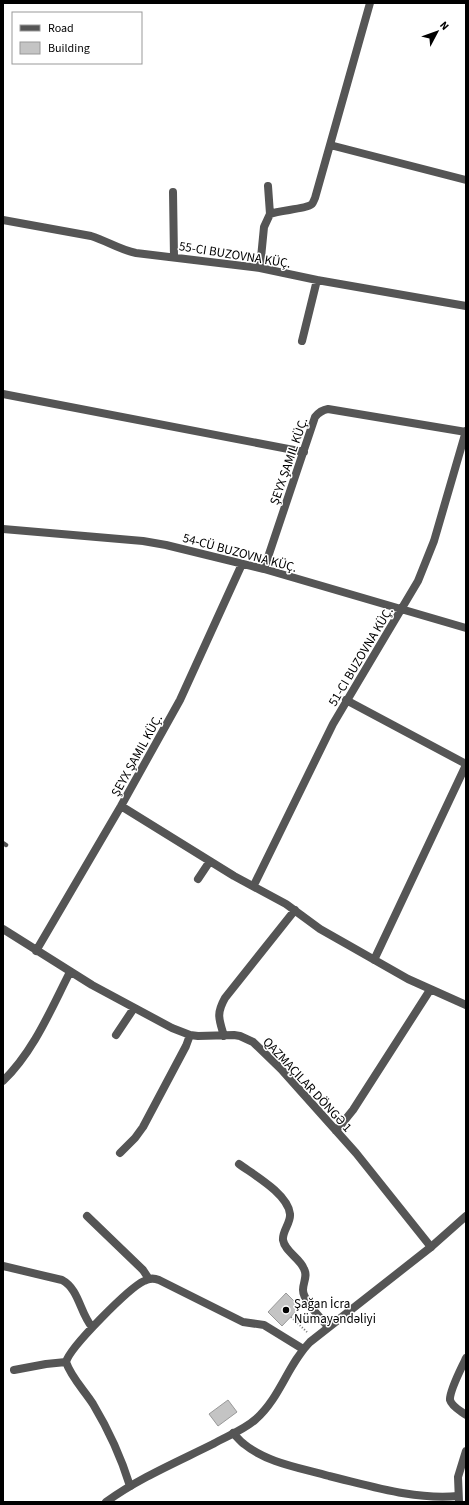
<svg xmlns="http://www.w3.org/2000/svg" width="469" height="1505" viewBox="0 0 469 1505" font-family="'Source Sans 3',sans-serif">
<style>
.building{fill:#c4c4c4;stroke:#999}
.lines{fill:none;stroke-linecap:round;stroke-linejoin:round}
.path{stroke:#777;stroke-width:2;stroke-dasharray:1 2;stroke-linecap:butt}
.service{stroke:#555;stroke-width:4.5}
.minor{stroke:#555;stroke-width:8}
.tertiary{stroke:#555;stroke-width:8}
.poi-dot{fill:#000;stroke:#fff;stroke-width:1.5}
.labels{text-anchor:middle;stroke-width:3;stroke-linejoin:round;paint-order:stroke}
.street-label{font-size:13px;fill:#000;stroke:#fff}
.poi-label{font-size:13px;fill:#000;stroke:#fff;text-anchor:start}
</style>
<rect width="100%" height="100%" fill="#fff"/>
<path class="building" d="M286,1293l14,14 -18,19 -14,-14z
M228,1400l9,12 -19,14 -9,-12z"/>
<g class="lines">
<path class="path" d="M291,1317l16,15"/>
<path class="service" d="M3,843l3,2"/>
<path class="minor" d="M330,145l136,35
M268,186l2,28
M173,192l1,65
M3,220l88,16c16,5 29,14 45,17l124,15 57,12 149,26
M260,268l4,-41 6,-13c10,-4 37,-5 42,-10 1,-1 2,-4 3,-6l55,-195
M302,341l15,-61
M3,394l301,58
M3,529l140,12 23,4 98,24 202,59
M264,569l51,-152c4,-5 7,-7 13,-8l138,23
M346,700l120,64
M121,806l113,70 52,28 34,25 30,17 58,33 58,26
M198,879l12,-18
M254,885l79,-161 85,-143 16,-40 32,-110
M3,929l89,56 80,43 18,7 8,1 36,-1 6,1 13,6 28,27 75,84 75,94
M36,951l85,-145 59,-106 62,-136
M374,960l92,-195
M116,1035l18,-27
M224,1036c-5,-17 -8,-22 1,-38l70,-88
M3,1081c31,-30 48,-72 67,-109
M336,1131l17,-21 77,-120
M120,1153l15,-15 8,-11 43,-81 4,-11
M239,1164c15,11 49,30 51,50 1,9 -8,17 -7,26 2,12 17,18 21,29 4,7 -1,13 -1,21 0,11 18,28 25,37
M87,1216l56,54 6,9
M3,1266l59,14c17,9 18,33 30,47
M14,1370l32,-6 20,-2
M233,1433c4,4 7,8 11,11 23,19 57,24 85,32 42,10 85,24 129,20
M130,1486c-9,-29 -22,-57 -37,-82 -9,-14 -22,-27 -27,-42 4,-15 63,-74 78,-81 5,-3 10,-3 15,-1l84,42 21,3 39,24"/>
<path class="tertiary" d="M466,1358c-4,9 -17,33 -16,42 2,7 11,11 16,15
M106,1502c33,-24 71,-40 107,-58 14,-8 31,-14 43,-25 24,-21 32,-55 54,-77l121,-95 35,-31
M459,1502l-1,-25 8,-26"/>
</g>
<circle class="poi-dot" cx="286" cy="1310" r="4"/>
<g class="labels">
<g class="street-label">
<text transform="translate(235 254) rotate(9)" y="5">55-CI BUZOVNA KÜÇ.</text>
<text transform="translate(288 461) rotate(-71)" y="5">ŞEYX ŞAMIL KÜÇ.</text>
<text transform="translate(240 552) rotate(15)" y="5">54-CÜ BUZOVNA KÜÇ.</text>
<text transform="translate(360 656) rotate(-59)" y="5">51-CI BUZOVNA KÜÇ.</text>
<text transform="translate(136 755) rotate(-61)" y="5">ŞEYX ŞAMIL KÜÇ.</text>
<text transform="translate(308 1084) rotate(47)" y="5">QAZMAÇILAR DÖNGƏ 1</text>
</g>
<g class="poi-label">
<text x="294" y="1308">Şağan İcra<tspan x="294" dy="15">Nümayəndəliyi</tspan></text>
</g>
</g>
<rect width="469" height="1505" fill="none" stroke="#000000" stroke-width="8"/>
<rect x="12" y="12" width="130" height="52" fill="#ffffff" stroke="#999999"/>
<rect x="20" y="25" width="20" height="6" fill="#555555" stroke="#999999"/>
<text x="48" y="32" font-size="12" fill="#000000">Road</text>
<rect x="20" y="42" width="20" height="12" fill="#c4c4c4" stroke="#999999"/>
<text x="48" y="52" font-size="12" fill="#000000">Building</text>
<g transform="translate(437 32) rotate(49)" stroke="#ffffff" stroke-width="3" paint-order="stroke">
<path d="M0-3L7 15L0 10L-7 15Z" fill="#000000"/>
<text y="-6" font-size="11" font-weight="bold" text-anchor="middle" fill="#000000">N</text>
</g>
</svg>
